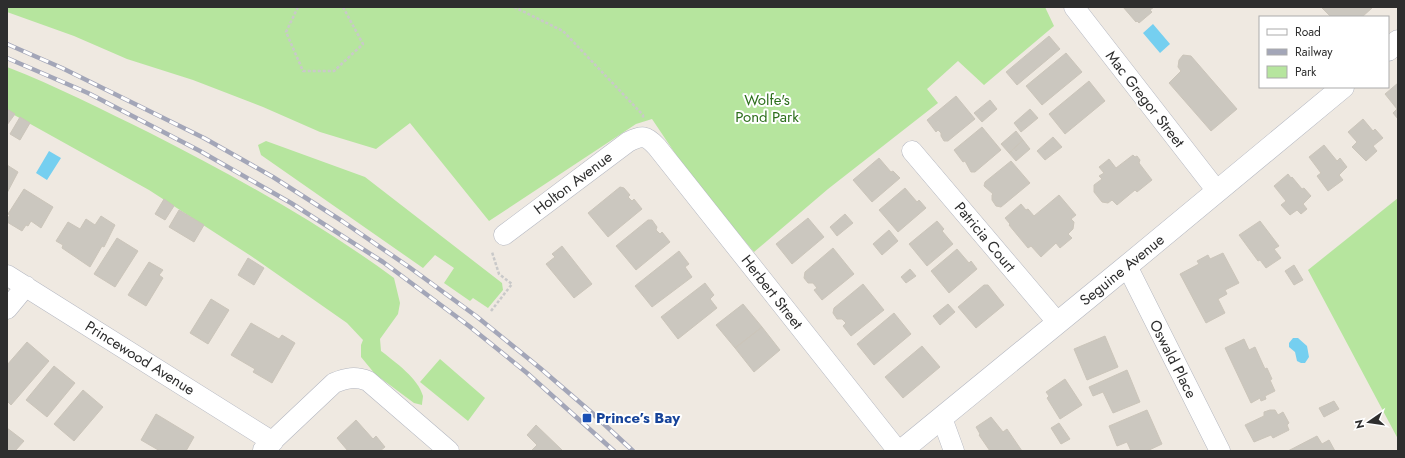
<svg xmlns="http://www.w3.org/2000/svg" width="1405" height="458" viewBox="0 0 1405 458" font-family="Jost,sans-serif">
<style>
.green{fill:#b6e59e}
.water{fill:#75cff0}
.building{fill:#cbc7bf;stroke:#cbc5ba}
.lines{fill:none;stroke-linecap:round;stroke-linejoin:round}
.minor-casing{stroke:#b4b7c1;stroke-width:21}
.tertiary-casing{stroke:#b4b7c1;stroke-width:23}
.path{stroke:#c9c9c9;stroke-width:2.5;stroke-dasharray:3 2;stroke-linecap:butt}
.minor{stroke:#fff;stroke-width:20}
.tertiary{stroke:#fff;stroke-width:22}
.rail-casing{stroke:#a3a6b8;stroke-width:4.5}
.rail{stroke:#fff;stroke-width:3;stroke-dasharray:9;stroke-linecap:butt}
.transit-dot{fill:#1a4fb4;stroke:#fff;stroke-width:1.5}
.labels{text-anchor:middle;stroke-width:4;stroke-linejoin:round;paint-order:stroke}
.street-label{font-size:15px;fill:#2e2e2e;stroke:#fff}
.park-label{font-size:15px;fill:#2c6e1b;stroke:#fff}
.transit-label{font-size:15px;font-weight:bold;fill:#164399;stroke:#fff;text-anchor:start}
</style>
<rect width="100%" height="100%" fill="#efe9e1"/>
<path class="green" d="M7,7h1038l9,19 -70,59 -26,-24 -31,28 11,14 -110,86 -74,63 -63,-75 -39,-58 -16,5 -147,97 -79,-98 -34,26 -56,-17 -57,-25 -70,-27 -66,-21 -53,-23 -67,-24z
M7,67c49,19 96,43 143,66 84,43 168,89 244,145l6,25 -2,11 -18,25 1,12c14,11 37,27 42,45 0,2 -1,6 -1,9l-8,-2 -39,-29 -14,-17v-12l2,-5 -16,-17 -96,-67 -102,-66 -142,-79z
M266,141l99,36 137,106 1,7 -15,18 -15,-10 -3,3 -26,-18 10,-15 -19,-13 -12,13 -162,-113 -3,-10z
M1398,198v241l-90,-169z
M440,359l45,39 -17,23 -48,-39z"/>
<path class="water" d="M1153,24l17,20 -10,9 -17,-20z
M49,151l12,7 -14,22 -11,-7z
M1293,338h5l9,8 2,11 -4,6h-4l-4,-2 -2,-9 -6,-5v-4z"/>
<path class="building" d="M1123,7h31l-4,3 2,2 -13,11 -2,-2 -1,1z
M1321,7h49l2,1 -10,9h-31z
M1049,36l11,13 -43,36 -11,-13z
M1066,53l16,19 -40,33 -16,-19z
M1183,55l8,1 46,53 -26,22 -42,-48 12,-12 -3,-4 1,-7z
M1089,81l16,20 -40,33 -16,-20z
M1398,83v36l-5,-6 4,-4 -12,-15z
M956,96l19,23 -27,22h-4l-3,-5v-3l-3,-3 -2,2 -9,-12z
M990,100l7,9 -15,13 -8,-9z
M7,109l8,5 -8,11z
M1030,109l8,9 -17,14 -7,-9z
M20,117l10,6 -10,17 -10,-6z
M1363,119l10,12 2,-2 8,9 -10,8 4,5 -11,10 -14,-14 5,-5 -9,-10z
M982,127l19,23 -26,22h-4l-6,-11 -2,1 -9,-12z
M1016,131l7,9 -14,13 -8,-9z
M1053,137l9,10 -17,13 -8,-9z
M1023,140l7,9 -14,12 -7,-8z
M1324,145l13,16 3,-3 7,9 -8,8 4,5 -15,11 -11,-15 4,-3 -12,-16z
M1133,155l2,2 2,-1 3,4 -1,3 13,17 -15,12 -2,-2 -18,15 -5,-5 -4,3 -6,-1 -8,-10v-7l8,-6 -3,-3 5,-3 -5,-6 10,-8 7,9z
M879,158l12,14 2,-1 7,7 -28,24 -19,-22z
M1011,161l19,22 -29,24 -5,-1 -4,-6v-5l1,-1 -9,-8 1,-4z
M7,165l11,7 -11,21z
M1288,174l3,4 1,-1 10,12 2,-1 7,8 -8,8 4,5 -6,5 -4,-4 -7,5 -9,-10 5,-4 -12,-15z
M620,187l4,1 6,7 -2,2 4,4 2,-2 8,10 -34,28 -20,-24z
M905,188l12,14 2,-2 7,8 -28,24 -19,-22z
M24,189l29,18 -12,21 -10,-7 -3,5 -2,-1 -4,6 -15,-9v-3l3,-4 -2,-1z
M1059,195l17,20 -5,4 3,3 -1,7 -5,5 4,4 -12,10 -4,-5 -15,14 -10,-11 -3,2 -19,-23 1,-1 -5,-6 16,-14 5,6 2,-1 6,7z
M164,199l10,7 -9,14 -10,-6z
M179,210l25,15 -10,17 -25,-15z
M845,214l8,9 -16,13 -7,-9z
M101,216l14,9 -11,22 -2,-1 -12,21 -28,-19 1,-3 -7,-4 12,-19 12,7 6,-10 9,6z
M808,218l16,19 -32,27 -16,-20z
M648,220h4l5,7 -1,3 4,4 2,-2 8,10 -34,28 -20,-24z
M937,221l7,8 -2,2 11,13 -26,22 -18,-22z
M1260,221l19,25 -5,3 7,9 -15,10 -6,-8 -2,1 -19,-26z
M889,230l9,11 -16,14 -9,-11z
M117,238l21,13 -23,36 -21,-13z
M562,246l30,38 -18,14 -28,-34 9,-7 -3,-3z
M833,248l21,26 -32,26 -8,-10 3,-2 -4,-5h-5l-4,-5 1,-6z
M957,249l12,14 2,-2 6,8 -28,24 -18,-22z
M679,251l10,13 -4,3 7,10 -40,30 -17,-21z
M1223,253l16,30 -14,7 2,4 -9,5 7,14 -19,10 -26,-49 19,-10 -2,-3 11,-6 2,4z
M248,258l16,10 -10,17 -16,-10z
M149,262l14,8 -4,5 4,3 -17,28 -18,-11z
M1294,265l9,15 -9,5 -9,-14z
M910,269l6,7 -10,7 -5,-6z
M705,283l9,12 -4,4 7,9 -39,31 -17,-22z
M863,284l21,26 -33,26 -8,-10 3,-3 -4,-4h-5l-4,-6 1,-5z
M984,285h4l16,20 -28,23 -18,-21z
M211,299l18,11 -21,34 -18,-11z
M743,304l19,23 -27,21 -19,-23z
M948,304l7,8 -15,13 -7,-9z
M894,313l17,21 -37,31 -17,-21z
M251,323l28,16 3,-4 13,8 -23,40 -19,-11 2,-3 -24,-14z
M762,327l18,23 -26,22 -19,-24z
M1105,336l13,31 -31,13 -13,-31z
M1244,339l5,11 6,-3 10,22 2,-1 5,11 -2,1 5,11 -10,5 1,3 -5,2 -1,-3 -9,5 -26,-55z
M27,342l22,19 -38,44 -4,-4v-36z
M922,346l18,21 -37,31 -18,-21z
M54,366l21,17 -28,34 -21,-17z
M1127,370l13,32 -27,11 -10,-21 -10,4 -4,-9z
M1065,379l17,26 -22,14 -13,-21 2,-2 -3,-4z
M83,390l20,17 -29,34 -20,-17z
M1334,401l5,8 -15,8 -5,-9z
M1147,410l15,34 -15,7h-16l-4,-9 -10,4 -8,-20z
M1270,410h5l3,5 5,-3 6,11 -2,2 2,5 -16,8 -2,-3 -17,7 -9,-17 19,-9v-4z
M156,414l38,23 -8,14h-26l-19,-11z
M991,417l12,15 4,-3 15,22h-32l-11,-16 1,-1 -4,-7z
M356,420l17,19 3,-3 9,11 -5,4h-32l-11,-13z
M1059,423l11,16 -9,5 -10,-16z
M536,425l27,26h-32l6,-6 -10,-10z
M7,428l17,13 -9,10h-8z
M1317,436l5,8 7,-4 6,11h-47z"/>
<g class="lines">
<g class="minor-casing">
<path id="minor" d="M1074,7l143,184
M912,151l146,172
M504,235l124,-93c14,-7 18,-7 29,5l241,304
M1127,266l93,185
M7,275l266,167
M7,309l19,-23
M942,418l12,33
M263,450l71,-67c12,-5 21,-7 34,-2l81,70"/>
</g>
<g class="tertiary-casing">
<path id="tertiary" d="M1388,50l10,-9
M901,451l226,-185 216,-179"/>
</g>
<path class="path" d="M298,7l-12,25 17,39h31l29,-27 -20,-37
M514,7l49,24 80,84v3
M491,311l21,-27 -13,-10 -7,-22"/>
<use href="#minor" class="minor"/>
<use href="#tertiary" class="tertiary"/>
<g class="rail-casing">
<path id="rail" d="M7,44l55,24 142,70 69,39 69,44 67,46 67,49 64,52 51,44 42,39
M7,58l81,35 112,58 91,52 92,59 86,64 58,47 87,78"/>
</g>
<use href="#rail" class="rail"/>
</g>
<rect class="transit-dot" x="582" y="413" width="10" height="10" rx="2"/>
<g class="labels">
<g class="street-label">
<text transform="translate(1145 99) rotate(52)" y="5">Mac Gregor Street</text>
<text transform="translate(573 183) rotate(-37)" y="5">Holton Avenue</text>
<text transform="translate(985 237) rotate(50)" y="5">Patricia Court</text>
<text transform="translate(1122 270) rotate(-39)" y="5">Seguine Avenue</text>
<text transform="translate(772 292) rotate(52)" y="5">Herbert Street</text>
<text transform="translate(140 358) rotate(32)" y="5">Princewood Avenue</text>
<text transform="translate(1173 359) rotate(63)" y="5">Oswald Place</text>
</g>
<g class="park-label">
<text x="767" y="105">Wolfe's<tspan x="767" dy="17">Pond Park</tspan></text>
</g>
<g class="transit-label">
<text x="596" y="423">Prince’s Bay</text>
</g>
</g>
<rect width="1405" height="458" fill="none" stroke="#2e2e2e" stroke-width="16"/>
<rect x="1259" y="16" width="130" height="72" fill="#ffffff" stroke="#ababab"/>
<rect x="1267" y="29" width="20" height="6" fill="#ffffff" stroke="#ababab"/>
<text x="1295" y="36" font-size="12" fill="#2e2e2e">Road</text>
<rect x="1267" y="49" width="20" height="6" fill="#a3a6b8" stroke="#ababab"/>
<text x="1295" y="56" font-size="12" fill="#2e2e2e">Railway</text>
<rect x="1267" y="66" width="20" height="12" fill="#b6e59e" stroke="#ababab"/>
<text x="1295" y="76" font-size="12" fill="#2e2e2e">Park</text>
<g transform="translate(1369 422) rotate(257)" stroke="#ffffff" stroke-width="3" paint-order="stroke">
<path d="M0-3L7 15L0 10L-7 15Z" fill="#2e2e2e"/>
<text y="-6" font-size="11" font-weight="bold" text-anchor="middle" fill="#2e2e2e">N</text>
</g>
</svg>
